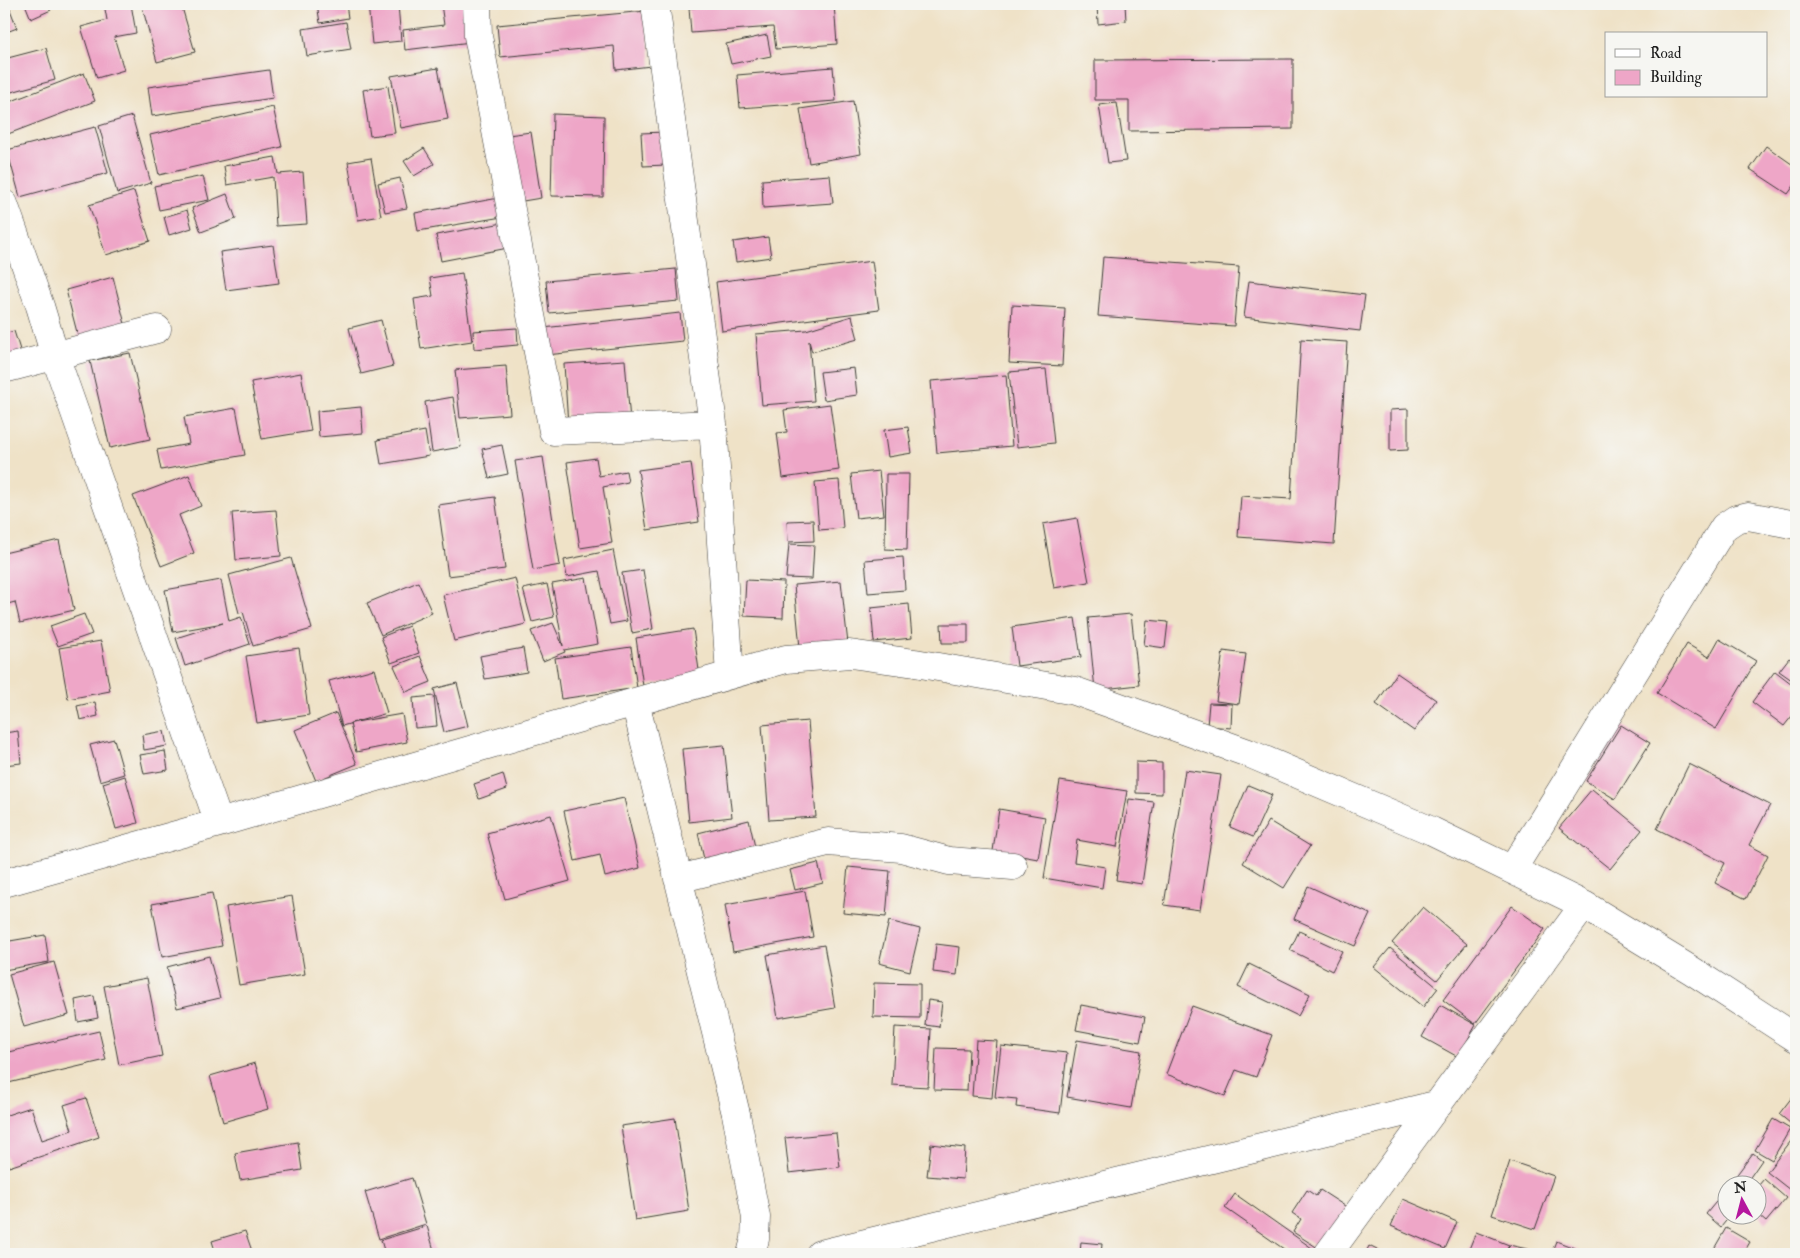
<svg xmlns="http://www.w3.org/2000/svg" width="1800" height="1258" viewBox="0 0 1800 1258" font-family="'IM FELL Double Pica',serif">
<style>
.building{fill:#eea6c7}
.lines{fill:none;stroke-linecap:round;stroke-linejoin:round}
.minor-casing{stroke:#3c3a36;stroke-width:29}
.minor{stroke:#fff;stroke-width:28}
</style>
<rect width="100%" height="100%" fill="#f6f6f2"/>
<filter id="ink" filterUnits="userSpaceOnUse"><feTurbulence type="fractalNoise" baseFrequency=".02" numOctaves="2"/><feDisplacementMap in="SourceGraphic" scale="10" xChannelSelector="R" yChannelSelector="G"/><feConvolveMatrix kernelMatrix="1 2 1 2 8 2 1 2 1" color-interpolation-filters="sRGB"/></filter>
<filter id="wash" filterUnits="userSpaceOnUse"><feTurbulence type="fractalNoise" baseFrequency=".0096" numOctaves="4" result="noise"/><feDisplacementMap in="SourceGraphic" scale="20" xChannelSelector="R" yChannelSelector="G"/><feGaussianBlur stdDeviation="1.12" result="paint"/><feColorMatrix in="noise" values="0 0 0 0 0 0 0 0 0 0 0 0 0 0 0 0 0 1.4 0 .05"/><feComposite in="paint" operator="in"/></filter>
<g filter="url(#wash)">
<rect width="100%" height="100%" fill="#efe2c7"/>
<g id="blocks">
<path class="building" d="M4,4h4l9,24 -13,5z
M25,4h23l3,6 -20,9z
M104,4h27l5,29 -22,4 10,33 -27,8 -16,-51 26,-7z
M148,4h33l14,48 -38,10 -15,-56z
M317,4h29l2,14 -28,5z
M368,4h30l3,37 -29,3z
M441,4h25l5,38 -66,8 -2,-20 41,-5z
M746,4h88l3,40 -61,5 -3,-22 -82,6 -2,-25z
M1097,4h28l1,17 -28,3z
M646,11l5,55 -35,4 -2,-24 -114,11 -3,-32z
M346,22l5,27 -44,7 -4,-27z
M767,35l4,21 -40,8 -5,-20z
M46,48l9,32 -51,14v-35z
M1293,59v70l-164,2v-31h-34v-40z
M833,67l3,34 -96,7 -3,-33z
M438,68l10,51 -47,9 -10,-52z
M269,70l4,28 -121,18 -4,-29z
M84,73l11,28 -87,33 -4,-11v-19z
M388,86l7,47 -25,3 -7,-46z
M853,101l8,53 -52,9 -9,-54z
M1117,103l9,58 -18,2 -9,-58z
M273,107l9,40 -123,28 -9,-40z
M553,114l51,2 -1,81 -52,-1z
M132,116l19,67 -34,10 -18,-67z
M95,127l13,46 -88,24 -13,-47z
M531,132l10,66 -24,4 -9,-67z
M664,132l2,33 -23,1 -2,-33z
M1766,146l30,21v16l-8,11 -38,-25z
M424,148l10,16 -20,12 -10,-15z
M275,157l3,17 25,-2 4,52 -31,2 -3,-49 -46,8 -3,-19z
M371,158l10,58 -23,4 -10,-58z
M830,175l3,28 -70,5 -1,-28z
M203,176l6,24 -50,10 -5,-24z
M400,178l7,30 -22,4 -7,-29z
M134,191l16,50 -44,14 -17,-50z
M227,194l9,25 -35,13 -9,-24z
M499,198l3,19 -84,14 -3,-18z
M187,210l5,18 -23,7 -5,-18z
M503,223l5,25 -67,13 -5,-26z
M768,237l3,20 -35,5 -3,-20z
M273,245l6,38 -53,7 -6,-38z
M1103,257l136,10 -5,59 -136,-10z
M872,261l7,49 -157,21 -6,-49z
M676,269l3,32 -130,12 -3,-32z
M462,273l10,68 -51,8 -7,-50 19,-3 -3,-18z
M113,277l14,55 -47,12 -14,-54z
M1249,281l116,14 -5,36 -116,-14z
M1012,305l53,3 -3,58 -53,-3z
M680,313l3,28 -137,14 -3,-27z
M852,316l6,23 -46,13 -3,-11 5,60 -52,4 -6,-71 50,-4z
M381,320l12,46 -32,8 -12,-46z
M517,328l1,17 -44,4 -1,-18z
M14,331l7,22 -17,6v-25z
M1301,339l46,3 -13,202 -96,-7 3,-41 50,3z
M130,353l20,86 -40,9 -20,-87z
M625,360l5,61 -62,4 -4,-61z
M506,366l4,48 -50,4 -5,-48z
M854,368l3,27 -33,5 -4,-28z
M1046,369l8,74 -37,4 -8,-75z
M301,373l10,58 -49,8 -11,-57z
M1006,375l6,71 -75,7 -6,-72z
M453,397l8,50 -29,5 -7,-50z
M830,404l9,66 -56,8 -6,-45 10,-1 -3,-22z
M361,407l2,26 -44,4 -2,-26z
M236,408l9,47 -84,15 -4,-20 32,-6 -5,-27z
M1408,409v41l-18,1v-41z
M908,427l4,26 -24,4 -4,-27z
M425,431l4,25 -48,8 -4,-24z
M502,445l6,29 -19,4 -7,-29z
M543,457l17,108 -27,5 -18,-109z
M596,458l3,18 27,-5 2,11 -25,5 9,56 -32,5 -13,-86z
M691,463l8,59 -52,8 -9,-60z
M879,471l5,44 -28,3 -5,-44z
M886,474h23l-2,76 -22,-1z
M189,475l12,31 -22,9 15,38 -33,13 -28,-70z
M839,480l4,48 -24,2 -4,-48z
M495,497l10,72 -57,7 -10,-71z
M276,510l5,46 -45,4 -4,-47z
M1077,518l12,64 -35,6 -11,-64z
M813,520l1,21 -26,1 -1,-21z
M59,540l15,70 -54,13 -5,-21 -11,3v-52z
M789,544l25,1 -2,34 -26,-1z
M613,550l14,71 -17,3 -11,-53 -32,6 -3,-17z
M903,557l2,33 -37,3 -3,-33z
M291,558l21,71 -59,17 -10,-34 -4,1 -10,-38z
M643,570l10,59 -21,4 -10,-60z
M515,578l11,46 -72,17 -11,-46z
M586,578l12,66 -34,6 1,2 -22,9 -12,-30 22,-8 10,23 -11,-62z
M221,580l8,41 12,-4 9,27 -65,22 -9,-28 47,-15 -50,9 -8,-42z
M746,580l38,2 -1,36 -39,-2z
M841,581l7,63 -48,4 -6,-63z
M418,582l14,31 -51,22 -14,-32z
M547,584l7,33 -22,5 -9,-33z
M909,604l3,34 -38,4 -3,-34z
M84,614l8,20 -34,12 -8,-20z
M1131,614l8,71 -44,5 -7,-72z
M1075,618l6,39 -64,9 -5,-39z
M1147,620l21,2 -3,26 -21,-3z
M941,624h27v19h-26z
M409,626l10,27 -28,10 -10,-26z
M693,629l7,48 -57,9 -7,-48z
M1719,639l37,22 -40,68 -59,-36 30,-49 22,13z
M101,641l9,50 -42,8 -9,-51z
M631,647l6,41 -76,11 -6,-41z
M299,648l10,67 -52,8 -11,-67z
M523,648l4,24 -42,7 -5,-23z
M1223,651l23,3 -7,50 -23,-3z
M420,656l11,26 -25,10 -12,-26z
M1789,658l7,5v20l-17,-12z
M374,669l13,44 -45,13 -13,-45z
M1775,671l21,16v24l-12,15 -32,-24z
M1397,673l39,27 -22,31 -38,-27z
M457,683l11,43 -24,6 -10,-43z
M434,696l3,30 -22,2 -2,-30z
M95,702l3,14 -18,4 -3,-14z
M1209,703l23,1 -1,24 -24,-2z
M336,713l21,51 -41,17 -21,-51z
M402,714l5,28 -51,10 -6,-29z
M808,721l8,96 -47,3 -7,-95z
M1621,725l29,18 -35,56 -29,-18z
M18,731l3,32 -17,2v-32z
M164,731l3,15 -23,4 -2,-15z
M114,739l10,35 -24,7 -10,-36z
M724,745l8,72 -43,5 -7,-73z
M165,751l3,19 -24,4 -4,-19z
M1136,762l26,1v31l-26,-1z
M1689,764l81,41 -21,40 19,10 -22,44 -31,-16 10,-20 -68,-34z
M1185,770l36,5 -21,135 -36,-5z
M503,774l4,15 -28,10 -5,-15z
M125,776l13,47 -22,6 -13,-46z
M1060,781l67,10 -10,56 -40,-7 -3,22 31,5 -3,21 -58,-10z
M1248,785l24,10 -19,42 -23,-10z
M1592,789l50,41 -32,39 -51,-41z
M624,798l16,70 -35,9 -5,-22 -25,6 -11,-50z
M1129,799l25,3 -12,82 -26,-4z
M999,809l46,8 -7,42 -45,-8z
M551,815l19,66 -65,18 -18,-66z
M749,820l6,27 -51,12 -6,-26z
M1269,821l41,25 -26,42 -41,-25z
M818,863l5,20 -28,7 -5,-20z
M848,867l42,4 -4,46 -43,-4z
M1308,886l62,28 -15,32 -61,-27z
M805,891l8,46 -80,15 -8,-47z
M212,893l10,53 -60,11 -10,-53z
M292,896l13,78 -66,11 -13,-78z
M1512,906l33,23 -70,95 -32,-24z
M1423,907l44,37 -30,36 -45,-37z
M889,921l31,8 -10,42 -31,-8z
M1299,931l43,20 -10,20 -42,-21z
M45,935l4,27 -45,8v-28z
M936,944l24,3 -3,28 -24,-3z
M824,945l11,63 -57,10 -11,-63z
M1390,948l48,40 -15,19 -49,-40z
M209,956l11,42 -43,10 -10,-41z
M54,962l15,53 -45,12 -15,-53z
M1249,964l61,30 -12,22 -60,-29z
M147,978l15,78 -43,9 -15,-79z
M874,983l46,1v34l-47,-1z
M94,996l4,22 -20,4 -3,-22z
M928,1000l14,2 -3,25 -14,-2z
M1081,1005l64,12 -5,25 -64,-12z
M1440,1005l36,20 -18,32 -36,-20z
M1192,1006l80,29 -16,42 -20,-7 -11,26 -59,-22z
M895,1027l36,2 -3,58 -36,-2z
M99,1031l7,29 -102,24v-31z
M976,1040l21,1 -5,57 -20,-2z
M1077,1040l64,11 -10,57 -64,-11z
M1001,1046l66,7 -7,60 -44,-6 1,-8 -22,-2z
M936,1048l33,1 -2,42 -33,-1z
M255,1063l13,46 -45,13 -13,-46z
M1796,1092v36l-17,-14z
M86,1098l13,39 -90,30 -5,-17v-34l27,-9 11,33 30,-10 -8,-25z
M675,1118l14,93 -54,9 -14,-94z
M1773,1119l17,10 -18,31 -17,-10z
M836,1133l4,34 -51,6 -4,-35z
M1794,1137l2,2 -1,55 -28,-22z
M298,1142l4,28 -62,10 -5,-27z
M931,1144l34,4 -2,31 -36,-3z
M1753,1153l9,7 -18,26h-6l-6,-5z
M1510,1161l44,15 -19,53 -43,-14z
M412,1178l14,46 -47,15 -14,-47z
M1764,1179l22,19 -20,24 -8,-7v-29z
M1307,1190l9,6 4,-6 28,18 -27,42 -28,-18 8,-13 -9,-6z
M1725,1191l3,2v23h2l-9,11 -15,-13z
M1235,1194l84,59 -1,1h-27l-66,-46z
M1403,1199l54,23 -12,27 -54,-23z
M427,1226l8,28h-50l-4,-14z
M1726,1228l24,14 -7,12h-32z
M245,1231l8,23h-37l-4,-13z
M1476,1232l33,13 -4,9h-38z
M1556,1241l34,13h-39z
M1081,1242l21,2 -1,10h-21z
M1509,1245l23,5 -1,4h-24z
M1369,1246l16,8h-20z"/>
</g>
</g>
<g filter="url(#ink)">
<use href="#blocks" fill-opacity="0" stroke="#3c3a36" stroke-width="1"/>
<g class="lines">
<g class="minor-casing">
<path id="minor" d="M477,4l1,32 75,395 160,-7
M655,4l58,420 17,251
M4,204l36,102 15,50 164,467
M4,369l153,-40
M635,702l101,412 20,103 -1,22 -4,15
M1512,870l212,-343 12,-8 12,-3 43,8h5
M678,879l150,-37 73,6 48,13 64,5
M4,883l215,-60 416,-121 151,-43 64,-5 65,9 160,28 173,62 184,78 152,74 107,65 105,68
M820,1254l619,-150
M1328,1254l256,-349"/>
</g>
<use href="#minor" class="minor"/>
</g>
</g>
<rect width="1800" height="1258" fill="none" stroke="#f6f6f2" stroke-width="20"/>
<rect x="1605" y="32" width="162" height="65" fill="#f6f6f2" stroke="#9f9f9c"/>
<rect x="1615" y="49" width="25" height="8" fill="#ffffff" stroke="#9f9f9c"/>
<text x="1650" y="58" font-size="15" fill="#1c1c1c">Road</text>
<rect x="1615" y="70" width="25" height="15" fill="#eea6c7" stroke="#9f9f9c"/>
<text x="1650" y="82" font-size="15" fill="#1c1c1c">Building</text>
<g transform="translate(1742 1200) rotate(353)"><circle r="24" fill="#f6f6f2" stroke="#9f9f9c"/>
<path d="M0-4L9 19L0 12L-9 19Z" fill="#b5179e"/>
<text y="-8" font-size="14" font-weight="bold" text-anchor="middle" fill="#1c1c1c">N</text>
</g>
</svg>
